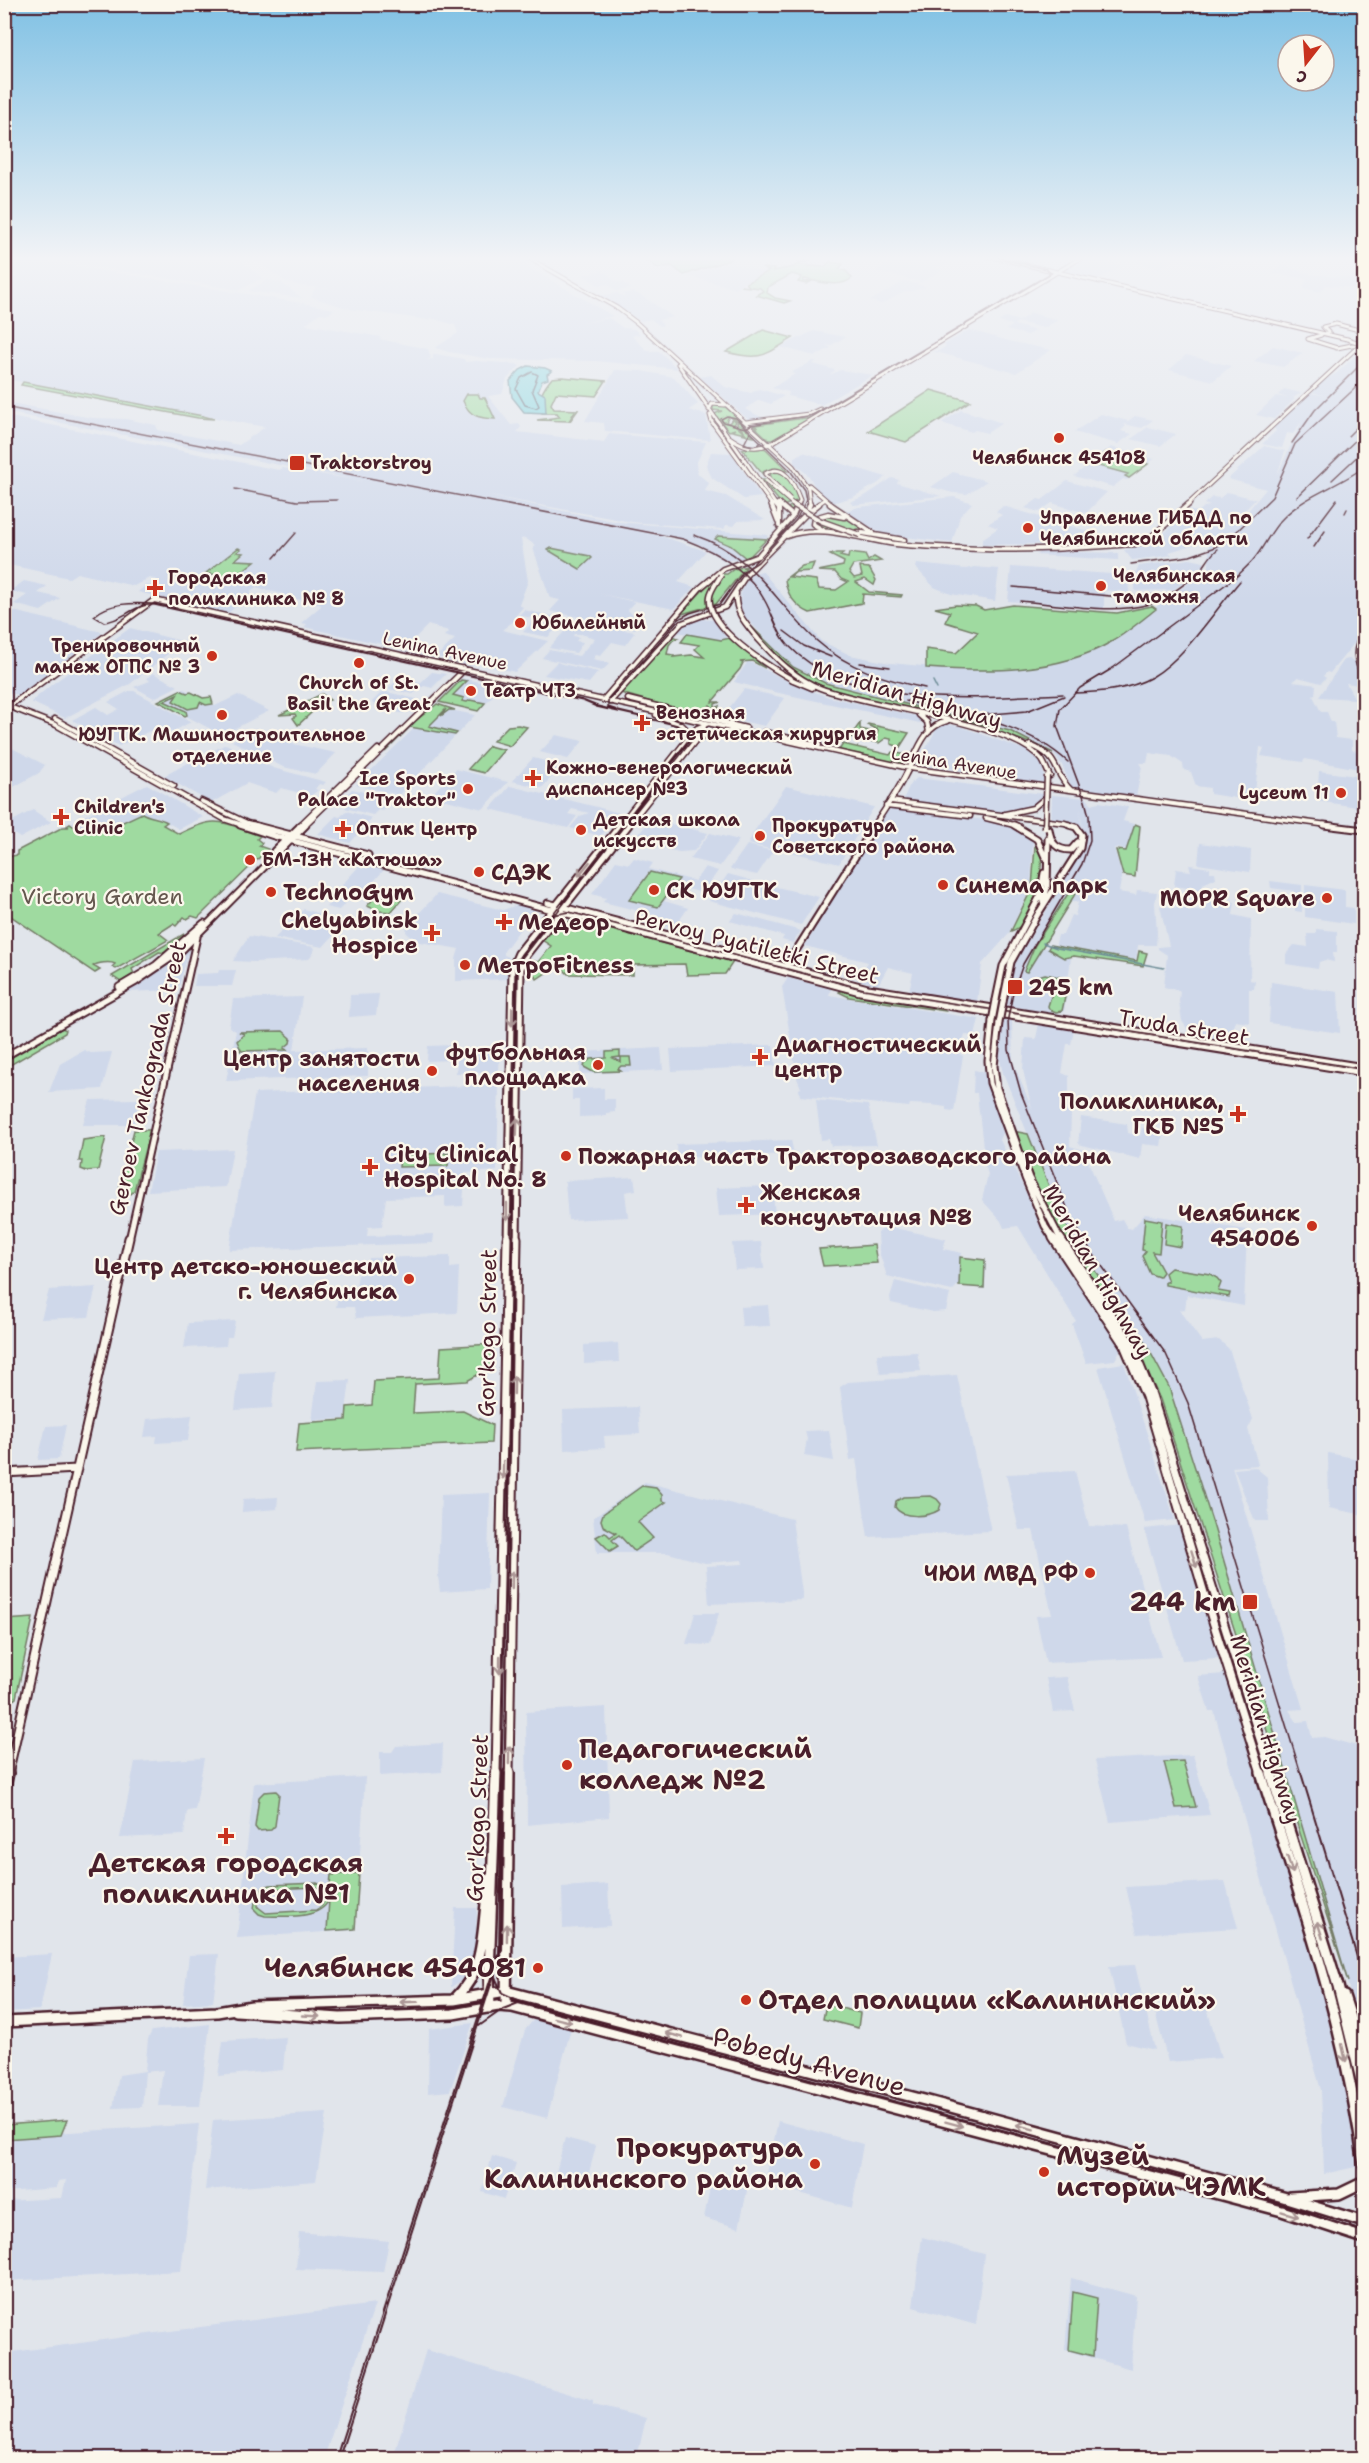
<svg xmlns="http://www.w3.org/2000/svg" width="1369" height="2463" viewBox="0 0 1369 2463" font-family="'Shantell Sans',sans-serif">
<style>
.built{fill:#cfd8ea;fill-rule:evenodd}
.green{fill:#9fdaa0;stroke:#747c66;stroke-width:1.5;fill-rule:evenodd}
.water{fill:#84d5de;stroke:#6d8c96;stroke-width:1.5}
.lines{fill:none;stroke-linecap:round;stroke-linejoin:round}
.shore{stroke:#616873;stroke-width:1.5}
.stream{stroke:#6d8c96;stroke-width:1.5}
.major-far4-casing{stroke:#4a1f2b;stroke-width:5}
.major-far3-casing{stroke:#4a1f2b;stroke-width:7}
.major-far2-casing{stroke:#4a1f2b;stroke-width:9}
.major-far1-casing{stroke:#4a1f2b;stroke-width:11}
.major-casing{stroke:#4a1f2b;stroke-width:14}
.major-far4{stroke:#fbf7ec;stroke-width:3}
.major-far3{stroke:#fbf7ec;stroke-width:4}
.major-far2{stroke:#fbf7ec;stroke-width:5}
.major-far1{stroke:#fbf7ec;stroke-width:7}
.major{stroke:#fbf7ec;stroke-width:9}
.tram-far1{stroke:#4a1f2b;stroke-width:1.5}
.tram{stroke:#4a1f2b;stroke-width:2}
.rail-far1{stroke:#4a1f2b;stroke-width:1.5}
.rail{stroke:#4a1f2b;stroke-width:2}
.major-bridge-far2-casing{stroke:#4a1f2b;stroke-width:5;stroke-linecap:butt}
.major-bridge-far1-casing{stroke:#4a1f2b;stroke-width:7;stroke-linecap:butt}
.major-bridge-casing{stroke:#4a1f2b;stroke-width:9;stroke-linecap:butt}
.major-bridge-far2{stroke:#fbf7ec;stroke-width:3}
.major-bridge-far1{stroke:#fbf7ec;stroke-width:4}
.major-bridge{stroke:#fbf7ec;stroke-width:5}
.oneway{stroke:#ab9695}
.poi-dot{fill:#c8321e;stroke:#fbf7ec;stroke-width:2}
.labels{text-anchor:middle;stroke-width:4.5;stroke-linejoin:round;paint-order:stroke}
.far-poi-label{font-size:18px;font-weight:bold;fill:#4a1f2b;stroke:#fbf7ec;text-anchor:start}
.far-street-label{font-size:18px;fill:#4a1f2b;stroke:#fbf7ec}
.street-label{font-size:22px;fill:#4a1f2b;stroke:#fbf7ec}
.poi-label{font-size:22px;font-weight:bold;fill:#4a1f2b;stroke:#fbf7ec;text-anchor:start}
.park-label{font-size:22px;fill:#64574e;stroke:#fbf7ec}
.near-poi-label{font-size:27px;font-weight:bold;fill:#4a1f2b;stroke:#fbf7ec;text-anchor:end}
.near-street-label{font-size:27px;fill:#4a1f2b;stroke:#fbf7ec}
</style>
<rect width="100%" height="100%" fill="#e1e5eb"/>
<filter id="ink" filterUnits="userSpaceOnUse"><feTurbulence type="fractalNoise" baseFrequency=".0167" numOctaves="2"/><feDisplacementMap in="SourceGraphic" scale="12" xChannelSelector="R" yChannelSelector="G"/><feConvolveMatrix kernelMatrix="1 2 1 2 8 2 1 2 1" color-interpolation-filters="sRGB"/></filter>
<g filter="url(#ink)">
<path class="built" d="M58,256h177l27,22 -22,12 -192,-31z
M250,256h239l-131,31 139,-31h12l104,60 -34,8 30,-6 14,10 11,1 6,5 -8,2 6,6 10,9h11l19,18 -82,-8 -106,-2 -41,-7 -14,-4 23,-15 -3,-8 -24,-7 -3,2 -78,-11 -39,-12 4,-9 26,2 -40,-4 -16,-5z
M931,256l17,8 -13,3 7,4 -21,11 -46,-11 15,-8z
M1144,256h70l12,3 -14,9 -37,-9 -16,9 -24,-6z
M1085,257l37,9 -23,13 -36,-8z
M24,258l277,45 -1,3 2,-3 32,6 -5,5 -9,-1 -15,11 76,13 -2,2 49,10 3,9 -4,2 6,-1v-5h3l28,5 1,3 11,-1 40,3 4,2 -13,13 -5,15 -14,2 23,29 8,-1 2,3 -4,5 87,10 5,-8 97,8 -10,22 2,10 11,9 -4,8 21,5 39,24 -27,1 -4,5 -8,-1 -2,4 -41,-3 -51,-4 -148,-27 134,27 150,13 -1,4 -49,-3 -2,3 15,7 16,13 -24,1 -21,-13 -26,-9 -61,-12 46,10 45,15 -28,31 16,5 -20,22 -74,-15 35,8 -7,8 12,13 -5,6 -85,-18 10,-11 -10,-2 -17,-50 3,-2 -11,-8 -4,1 7,42 -9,24 4,2 -10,12 2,1 -13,10 46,11 -33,31 -26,-6 5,-6 -15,-3 -8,8 -35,-8 19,-18 -11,-3 5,-5 -18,-5 -3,-1 -24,24 -100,-22 3,-3 -6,-1 20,-17 -1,-2 -39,-8 1,-2 -26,-7 -5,4v3l-24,20 -89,-22 8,-7 4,1 7,-6 -8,-2 -15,8 -57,-13 -8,5 -64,-14v-148l274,54 4,-2 79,13 -357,-69v-10l87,16 34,1 30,6 2,5 81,15 26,-18 -260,-48v-98l16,-6 -16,-2v-11z
M728,263l36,9 -29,16 -47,-12z
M1283,265l27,9 53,6 -4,9 -33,-4 -5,7 -18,-4 4,-9 -36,-6z
M603,271l14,11h5l9,7 -15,2 -8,-7 -10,1 -15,-10z
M267,280l13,2 22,16 -54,-7z
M905,281l22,6 -24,6 -22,11 -11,-3z
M633,292l9,4 31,21 -15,3 5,5 -3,1 -9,-7 -10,2 -42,-25 18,-3 8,4 -2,-3z
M1031,313l27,7 -14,8 -27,-6 -3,3 22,6 -8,4 -22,-5 7,-5 -14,-3 7,-5 13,4z
M969,330l44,12 38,8 -35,23 -84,-22h7l7,-5 -2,-1z
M814,331l31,6 -15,9 -4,-1 5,3 -16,8 -35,-9z
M1273,346l30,7 -20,14 -29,-6z
M1364,350v281l-34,42 -3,-1 -4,4 3,2 -5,5 -23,-6 -5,5 23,3 -1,10 -2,1 8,16h6l4,10h3l2,16 16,2v10l12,2v18l-59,-11 -2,3 -42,-6 3,-8 -4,-1 -6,54 -44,-7v-6l-14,-2 -5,-14 -7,-2 -1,-6 -12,-8 -22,-3 -2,10h-7l2,3 -6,31 -50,-5 -15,-5 -9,-22 -9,-12 -35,-19 -180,-46 -38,-16 -14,-10 -42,-47 -4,-10 1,-14 10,-17 11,-3 59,70 29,14 40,8 65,6 170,-39 84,-62v-28l-40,12 3,3 -23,3 -17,2 -8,-10 32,-9 32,-31 10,2 6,-5 6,-1 -6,-2 8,-7 8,1 7,-6 29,7 -16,16 6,-2 20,-24 -38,-10 36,-33 21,5 -8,24 25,-54 -9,13 -6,-1 -5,15 -20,-4 14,-13 -2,-3 2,-2 35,-33 15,3 -14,-4 11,-11 14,-8 19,-18z
M1186,355l45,11 -18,15 -44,-11z
M813,361h3l-3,3 22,6 -5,5 10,-5 33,5 -52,30 -33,-9 1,-4 -17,-4 23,-14 -4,-1z
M615,370l26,1 33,6 24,27 -9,6 17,5 4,25 -105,-9 -1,-8 -19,-2z
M711,375l14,12 26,6 8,-4 25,7 -13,8 -12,-4 -14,9 20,10 -15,2 -50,-44z
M1284,389l17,4 -8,5 2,1 -21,20 -18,-4 20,-19 11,2 -9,-3z
M961,410l20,6 21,7 -15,10 -12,-3 -3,2 -31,-9z
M1101,414l27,7 7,-5 18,4 -11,8 -18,-4 2,2 -5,5 11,3 -14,10 -44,-12z
M1148,427l28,7 -16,12 -29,-7z
M1111,447l43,12 -27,21 -4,-1 -10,8 -39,-11z
M711,452l20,1 30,44 -17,2 -32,-21 -6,-13z
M803,452l83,25 -9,7 -24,13 -21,6 -14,-11 -9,-16 -15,-13v-5z
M953,472l34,9 -20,13 -14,-1 -22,-6z
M892,478l7,2 -2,3 44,13 -88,9 -3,-3 15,-6z
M1067,481l40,11 -21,21 -34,-10 -13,9 -14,-4 13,-9 4,1z
M954,497l18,6 -12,13 -8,27 -70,-9 -37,-23 14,-4z
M1003,506l98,29 -10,8 -109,2v-6l16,-11 -10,-4 14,-9 -6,-3z
M1041,551l77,2v7l-82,-5z
M1190,559l14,3 1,5 -32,23 -38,1v-15l4,-10z
M917,564l49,5 8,-2 25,2 -4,32 -44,-7 -17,-7 -18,-19z
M1011,567l114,8v3h3l1,14 -25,-2v19l-96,-8z
M24,581l23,5 -9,7 22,5 -19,13 -27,-7 13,-9 -17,-4z
M5,609l88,21 10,2 -84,63 -14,-3z
M524,610l42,9 -18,18 -25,-5 13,-13 -17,-4z
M700,619l14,1 13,19 -6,1 -44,-8 10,-9z
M574,621h3l58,11 -10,13 -13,-3 -12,14 -4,-1 -3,4 17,4 -8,8 -60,-13 7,-8 30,6 16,-18 -14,-4h-7l-1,2 6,1 -3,4 7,1 -7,11 -27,-5z
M130,628l59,15 -16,11 -4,-1 -39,31 -65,34 -34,-16 20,-17z
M1349,659l5,2 10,20v5l-18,-3 9,16 -36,-2 25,-37z
M748,661l45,23 36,13 87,19 6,4 -2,3 -141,-30 -45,-11z
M557,662l5,2 36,8 -9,11 -45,-8z
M432,672l14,2 -14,14 -8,-2 -11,8 -25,-5 10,-10 22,4z
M153,673l25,13 -24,12 -20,-11 16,-6 -3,-3z
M462,678l39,9 -23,24 -40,-9z
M184,689l31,17 23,-11 31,16 -47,24 -64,-34z
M744,689l41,9 -20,28 -43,-9z
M129,691h5l57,31 -19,10 -12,-6 -41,20 -47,-26 24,-13 12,8 11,-6 -11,-7z
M383,691l37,9 -13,13h-7l-27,-9 -1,-2z
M436,707l39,8 -76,80 -43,-10z
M943,724l16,2 66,24 14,11 4,7 1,17 -124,-22 -1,-2 18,-33z
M256,728l37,16 43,9 -20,21 -33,-7 -51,-26z
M556,735l27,6 -15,18 -28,-7z
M226,744l47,24 53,14 -3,3 -4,-1 -4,5 3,1 -7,6 -30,-8 -5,5 -29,-10 -36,20 -47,-27 26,-14 9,3 4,-3 -6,-3z
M8,746l37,19 -6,8 -31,17 -3,-1v-41z
M533,758l29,7 -20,23 -30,-7z
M456,769l52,13 -25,27 -53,-13z
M1319,771l44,6 1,31 -47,-7z
M917,778l126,16v3l-10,10 -29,6 -101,-13 7,-16z
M147,784l56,33 -24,12 -23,-13 -52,15 -28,5 -13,-9z
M510,786l87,21 22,6 -18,23 -31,-8 10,-12 9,-3 -17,-4 -4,5 9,2 -9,12 -78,-19z
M786,786l88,21 -35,57 -64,-16 -1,2 -26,-6 7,-14z
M352,789l41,10 -11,12 -4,-1 -5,5 -28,-7 3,-4 -8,-2z
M1052,795l34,3 6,6 7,-2 29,5 -5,14 11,3 -3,26 -17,-2 8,26 -3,18 17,3 1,-5 20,2 -2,11 2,31 -1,11h-18l-2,16 -64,-11 -8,62 -14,2 -44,-9 8,-40 63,-106 7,-20 -4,-31 2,20 -31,-7zM1071,901l7,1 -3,14 -4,-1 -8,20h-5l-3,12 -12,1z
M892,809l103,12 12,2 26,13 -2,52 -23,47 -26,29 -5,38 -68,-11 4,-18 -25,-6 -10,18 -21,-5 11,-18 -63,-16 81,-134z
M33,810l18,12 -31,16 -15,-10v-3z
M346,811l26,7 -22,25 -32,-9 18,-18 4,1z
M651,819l57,14 -14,18 -15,1 -46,-11z
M710,833l29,7 -19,26 -30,-7z
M1200,843l51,7 -1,22 -52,-8z
M747,845l26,6 -16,24 -27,-6z
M634,858l19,5 -4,6 46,12 10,-14 13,4 -15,22 -26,-7 -13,15 24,7 -14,20 -11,-3 4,-7 -64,-16 3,-4 -14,-4 24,-33 13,3z
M361,864l23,6 -18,20 -11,3 -16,17 -13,-3 16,-18v-4z
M1189,865l21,3v4h5l1,6 -13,6 -1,6 -28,-4 2,-17 15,2z
M728,874l44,12 47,11 -18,28 -92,-24z
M1270,881l32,4v27l-7,-1 -1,-20 -23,-3z
M1305,885l40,5v17l9,1v16l-49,-7z
M437,894l66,16 14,-5 17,5 -30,41v4l5,2 -1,22 -52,2v-22l3,-10 -44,-8 -9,-9 1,-6z
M1205,898l30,4 -2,13 18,4 -1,61 5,1 -1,8h-5v34l-14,-2 -3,16 -3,2 -32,-3 -9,-6 -6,-9 -3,-20 1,-10 -16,-4 3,-32 -9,-6v-2l11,-1 -9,-40 43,5z
M304,909l37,11 -8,16 -10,11 -48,-9z
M736,913l65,18 -8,12 -11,-3 2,-4 -54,-15z
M1316,929l21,2v21h-4l1,10 -9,-2 -6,2 -1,7 -32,-5v-10l8,-9 14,2 -1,-13h9z
M249,936l65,11 1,2 -6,10 -55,3 -21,-1z
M189,950l-11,40 -53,2 60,-41z
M219,970h17l-4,16h-38l2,-12 22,-1z
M788,978l43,11 -2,6 150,24 -4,17 -10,-1 -5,19 3,2 -9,55 -8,-1v-3l-14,-2 -22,-1 -1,3 -109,-11 -1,-7 2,-1 -4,-10 -15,-91z
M1271,982l67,10 2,41 -71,-10z
M379,994l-3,21 -27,2 1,-22z
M302,997l-8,53 74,-2v28l-142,5 10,-50 -7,-4 4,-28z
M1002,1019l10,2 1,41 19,47 -9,-39 2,-32 11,1 3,-16 35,6 -3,15h-4l-5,29 7,3v17l-6,1 4,17 4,1 -1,34 13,4 31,71 8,-2 5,9 5,1 13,-15 102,16 -3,76 -57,-11 -2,14 -6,1 23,32 17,-2 10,9 24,70 -5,10 10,36 -26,2 71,242 -14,1 8,12 11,-1 4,17 12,-1 40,11v292l-151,-516 -44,-137 -22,-41 -54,-78 -20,-20 5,-2 -19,-35 -56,-138 -5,-21z
M453,1045l-1,15 -25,1 1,-15z
M773,1045l3,21 -104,5 -2,-22z
M661,1048l2,22 -83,4v-22z
M500,1049l-1,23 -43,1 2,-20 3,-3z
M84,1050l7,3 21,-1 -10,37 -53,3 11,-28z
M974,1070l10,2 19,61 -3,7 32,65 25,46 65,95 -7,14 -29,3 -14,-39 4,-3 -58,-95 -14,2 -3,-7 -19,-21 6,-26 -8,-23 3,-4 -6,-54h-4z
M499,1085l-2,86 -32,2 -2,33 -18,1v-11l-59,2 -4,28 -14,1 -1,9 67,-2 -1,9 -204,7 26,-157z
M604,1088v11h11v13l-9,1v3l-27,1v-17h-7v-11z
M139,1099l-6,26h-50l7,-25z
M816,1100l52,5 9,40 -46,1 -2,-7 -8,1z
M1081,1117l46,7 1,9 12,3 2,-8 21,4 -2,14 -19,-2 -2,15 -62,-15z
M791,1140l3,14 -117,4 -1,-14z
M233,1149l-7,38 -78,4 8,-39z
M634,1177l2,13 -11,2 3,25 -60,3 -3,-39z
M772,1186l3,28 -56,2 -3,-28z
M885,1226l61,13 -3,10 19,4 -1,4 25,3 -1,29 -28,-3 -5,5 -65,-15 -8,-24 -1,-19z
M761,1242l3,27 -29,1 -3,-27z
M450,1256v12l9,-1 -2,46 -101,5 -2,-11h-18l3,-19 17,-1 2,-13h9l2,-16z
M895,1281l55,13 -4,17 -13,1 -42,-9 -1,-6z
M96,1287l-7,30 -48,2 8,-29z
M768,1305l2,21 -28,1 -2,-20z
M235,1321l-3,16h-5l-1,9 -42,2 4,-25z
M618,1343l1,19 -35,2v-19z
M917,1352l4,19 -41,3 -3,-20z
M1124,1363l51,157 -30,3 -47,-156z
M275,1371l-3,37 -37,2 4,-37z
M957,1375l34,156 -123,6 -12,-78 -6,1 -10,-73 8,-5z
M350,1380l-5,39 -33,1 5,-39z
M638,1407l2,27 -36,2 1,12 -41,2 -1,-40z
M192,1415l-4,26 -32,2 1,-7 -13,1 3,-18z
M66,1425l-7,34 -21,1 8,-34z
M829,1430l5,31 -30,-5 3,-17 -2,-8z
M1328,1453l36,7v55l-35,-7z
M1255,1467l12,10 2,44h-14l-21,-52z
M1075,1471l14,55 37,2 35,129 -115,6 -10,-47 16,-1 -19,-85h-14l-13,-56z
M645,1482l147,37 11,81 -94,4 -3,-38 37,-2 -1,-4 -37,3 -37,-10h-71l-4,-35z
M490,1493l-3,96 -47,3 -2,-17 3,-80z
M278,1497l-1,12 -35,3 1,-13z
M1181,1525l40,133 -39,2 -38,-131z
M695,1613h24l-9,32 -24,-1z
M1225,1674l50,155 38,134 36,131 11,72 -36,8 -3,-84 -107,-379h-5l-11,-35z
M1067,1677l8,34 -22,1 -7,-34z
M606,1707l3,110 -82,8 -1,-113z
M443,1743l-1,29 -62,4v-24h12l4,-6z
M1193,1755l17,60 -100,7 -15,-62z
M204,1758l-9,52 -8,1 -3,24 -64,3 15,-76z
M365,1777l-10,153 -118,8 17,-155z
M1225,1881l13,47 -101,6 -11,-47z
M608,1884l2,42 -47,3 -1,-42z
M455,1908h22l-2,54 -11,17 -13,8z
M52,1954l-12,56 -35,2v-55z
M219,1954l-6,48 -30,2 6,-49z
M1135,1965l20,85 -29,-7 -17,-77z
M1207,2008l14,50 -53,4 -13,-50z
M535,2018l37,7 -25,93 -44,-11 22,-77z
M473,2023l-23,68 -22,2 1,-64z
M210,2024l-10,82h-42l5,-36 -18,2 -3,35 -29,1 6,-33 26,-4 3,-32 4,-8z
M286,2037l-3,33 -65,6 5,-35z
M327,2113l-11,68 -111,9 8,-70z
M778,2121l85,23 -11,64 -87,-25z
M199,2124l-18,147 -176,10 -1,-80 58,-3 4,-18 -8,1 -1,7 -52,4v-56z
M565,2138l31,8 -10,38 -31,-8z
M492,2156l24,7 -12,36 -22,-7z
M712,2177l36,9 -9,42 -35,-10z
M299,2232l90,9 -6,31 -87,-3z
M922,2237l62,17 -8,71 -63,-18z
M1071,2278l65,18 -5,73 -66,-19z
M375,2304l-51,154h-319v-105z
M426,2350l167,51v4l53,13 -9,40h-244z"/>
<path class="green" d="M641,256h93l-5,4 -45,15 -12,-9 -14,2z
M802,260l8,1 -11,2 -1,2 27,2 4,-5 14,2 -4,5 7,2 6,7c-12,11 -33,3 -48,1l-1,3 9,-1 -6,3 -8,-2 4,-5 -10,-3 -24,13 -1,6 8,5 15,3 -6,2 -28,-8 7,-4 -3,-3 -19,-2 9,1 -4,-4 23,-12 -7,-3 12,1 -1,2 21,-4z
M763,330l30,8c-30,18 -31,23 -67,14z
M562,377l44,4 -10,15 -40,-3 -5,11 3,5 24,1 -8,11 5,-10 -6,10 -32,-1 23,-3 -3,-4h-15c-5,-15 1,-24 10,-35z
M23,382l180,34 11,3 -16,-1 -177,-33z
M931,390l39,11 -64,41 -38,-11z
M467,394h11l2,4h5l10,21c-16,-1 -25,-2 -32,-18z
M713,405h10l23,20 -9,-5 17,17 -6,-1 -11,-12 1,-3 -9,-5 -3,6 3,1 4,-5 3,4 -2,2 11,10 -13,-3 3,-2 -6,2 -15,-17 8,-3 -9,-1z
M812,417l-40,23h-3l-16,-15 5,4 -3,-4z
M764,448l3,2 21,21 -22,-1 -3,2 2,5 -23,-28z
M1106,452l42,12 -19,14 -4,-2 3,-2 -37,-10z
M778,472c10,2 19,17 20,27 0,5 -3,10 -5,15l-6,-5 9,-8 -13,5 -21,-26h10l-2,-7z
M823,515l25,4 24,15c-21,1 -39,0 -58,-11l1,-4z
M718,536l49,3 -20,20 -16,-13 -16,-7z
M238,548l3,1 -4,3 6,1 -8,7 20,1 -22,17 -27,-5z
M551,548l39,8 2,2 -12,11 -32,-19z
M836,553h7l-3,3 8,2 1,-5 16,2 3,6 6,-4 7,4 -28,4 -4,7 5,6 8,-2 -2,-9 9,1 7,12 -2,5 -9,-6 -9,3 13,10 33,3 -1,2 -38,-3 -1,9 -52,10c-14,-6 -24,-19 -25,-34l17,-13 12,-3 -3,8 -15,1 -6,5 26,3 3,9 17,1 12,-8 -7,-3 -6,-7 -17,-1 25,-5 1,-4 -14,-7z
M747,566l-31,38 -34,10 -10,9 46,-49h9l7,-5z
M956,605l20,1 8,4 29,-5 104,8 35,-7 4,3c-14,11 -29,24 -45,33 -55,32 -124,30 -185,26v-19l30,4 22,-21 -33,-10 5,-10 -15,-4z
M752,627l41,40 32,16 185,48 43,22c-43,-20 -93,-33 -139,-44 -38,-8 -80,-13 -113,-34 -19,-12 -34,-32 -49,-48z
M687,634l34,6 9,-2 35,30 -13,-7 -12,1 3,1 -3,6 -28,33h8l-5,2v4l4,-2 -1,3 3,1 -8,5 1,-4 -8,2 7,-5 -3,-3 -6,8 -42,-8 -41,-12 49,-58 8,3 -5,2 -4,5 -2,9 7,1 -1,2 18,-2 13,2 -9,-8 4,-4 -18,-3z
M461,680l6,1 -14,14 11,3 -2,3 5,1 3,-2 15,3 -7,8 -39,-9z
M180,690l7,3 4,-1 12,6 8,-1 2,7 -7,1 -6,-3 -2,5 -10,2 -15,-8 4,-6 -13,6 22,10 1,4 -2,1 -27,-15z
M322,694l8,6 -7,2 -25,23 -5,-7 3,-2 -1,-2 -16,1z
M437,704l18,6h-6l-8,6 5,-7 -17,17 28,7 -2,2 -45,-8 -25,25 29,-30z
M860,723v6l14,3 -5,8 6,1 3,-11 -11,-5 1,-1 41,9 -9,14 -9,-3v-5l-5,-1 -7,5 -29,-6z
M518,725l9,2 -17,19 -17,-5 15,-15z
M843,744l47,11 2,-3 15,3 -6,9 -62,-14z
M489,746l15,4 -20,23 -16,-4z
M142,813c8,5 16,4 25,9l-4,3 16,9c39,-20 42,-12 81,2l-3,3 5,4 -3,3 9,3 -70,69 -6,-2 -5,3 -3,-2 -8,9 -3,-2 -14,9 9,7 -52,29 -4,-2 3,-3c-5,-3 -18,-1 -22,2l7,4 -5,3 -90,-61 -1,-51 5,-2 -1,-2 9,-2v-4l46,-24h6l-2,-1 3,-2 8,5 8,1 -4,2 14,-7 8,6z
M1135,824l5,2 -5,51 -12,-2 -7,-25 10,1z
M1035,845l6,1 1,5c-1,23 -3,72 -31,80l21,-43z
M650,872l29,7 -21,28 -29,-7z
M1071,889l6,2 -50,81 -3,-1 11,-26z
M387,893l17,4 -13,15 -12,-1 -12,-5 7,-8 7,1z
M572,919l161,43 -8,12 -38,1 -2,-11 -52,1v10l-65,-1 -7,-7 -9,2 -15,10 -5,-7 -5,-1 1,-11 10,2 13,-16 -9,-6 16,-20 9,3z
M184,934l2,2 -20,17 -7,-1 -27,17 2,5 -13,8 -9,-6z
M1050,945l87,16 2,-10 8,2 -4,13 -69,-10 -10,2 -16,-9z
M1045,974l19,4 3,10 -5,23 -6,1 -7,-3 -1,-3 6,-19 -16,-11z
M842,989l99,18 4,4 -96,-14 -10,-5z
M62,1028l4,2 -1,3 -60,35v-7z
M283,1031l8,7 -1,5 -6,5 4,2 -52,1 5,-1 -4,-9 7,-7 -5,-2z
M620,1051v6l-7,1 8,4v-5h9l1,9h-10l-3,3 3,2 -28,1 -9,-5 1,-4 6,-4 15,-1v-6z
M134,1130h16l-16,61 -3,3 -12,-4z
M1013,1131l15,3 31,77 19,36 -5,2 20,19 54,78 22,41 44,137 135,458 -188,-583 -24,-51 -18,-30 -66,-96z
M106,1137l-8,33 -12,1 -5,-2 1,-8h-3l4,-21z
M449,1153l-1,13 -49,1 1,-12z
M1145,1218l17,3 -3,32 -7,-1 11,20 -4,5 -9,-3 -8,-18 4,-5 -4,-1z
M1166,1223l17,3 -2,21 -17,-3z
M874,1245l3,18 -54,3 -4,-17z
M960,1257l25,3 -1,28 -25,-2z
M1171,1268l39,6 7,4 4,5 -3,8 12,2 -1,4 -64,-12v-3h3l-3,-9z
M493,1344v22l-26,15 -52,3 -2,29 50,-2 29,14 -1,18 -195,9 3,-29 47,-3 1,-13 25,-2 2,-24 65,-3 2,-31z
M642,1486l14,2 6,7v6l4,1 -28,20 15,16 -19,13 -15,-16 -7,5 6,6 -8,5 -14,-14 9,-5 5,5 6,-4 -13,-7 -2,-6 2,-6z
M931,1496l6,3 4,5 -2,6c-11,7 -37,9 -44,-3l1,-6 7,-4z
M33,1618l-17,80 -11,8v-86z
M1183,1761l13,46 -20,1 -12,-46z
M264,1792l12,-1 3,3 -4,32 -4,4 -13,1 -3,-4 4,-30z
M359,1873l-4,56 -28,2 2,-31c-10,20 -43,16 -64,16l-6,-2 -5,-5 2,-14 7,-7 7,-3 47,-2 8,4 4,8 2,-20zM317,1887l6,4c4,8 0,15 -7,19l-50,3 -8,-6 1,-12 11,-6z
M826,2004l34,9 -2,15 -35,-9z
M67,2120l-6,15 -56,4v-14z
M1073,2292l24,6 -4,58 -24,-6z"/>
<path class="water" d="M528,366l17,2 7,3 -5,3 1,5 -6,2 -4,10 7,4 1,18 -22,-1 -12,-15 -2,-16 10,-11z"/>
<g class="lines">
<path class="shore" d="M532,372l6,3 -6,15 7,16 -3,2 -11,-3 -9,-16 5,-11z"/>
<path class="stream" d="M933,681l4,8
M1043,943l14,5 107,20"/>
<g class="major-far4-casing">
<path id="major-far4" d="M525,256l92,52 20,15 156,143 15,22 2,17
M988,256l359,83
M1328,332l-5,-5 13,-3 23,6 4,7
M1321,335l-13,4 29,9 20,-4
M1357,344l7,-10
M678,364l98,141
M709,410l3,-6 13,1
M710,415l2,7 60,83
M746,422l63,-8 11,-5
M728,436c14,10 25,15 42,8l314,-188
M772,481l-7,-7c19,-13 29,10 35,26l-2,5
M809,485l23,20
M778,503l3,2
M817,505l7,-5
M1187,505l177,-164"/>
</g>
<g class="major-far3-casing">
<path id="major-far3" d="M771,504l7,18
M775,504l4,5v17
M779,504l14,12
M830,504l43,29
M809,512l10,-8
M823,530l-10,-6 1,-6 14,-4 16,3
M857,532l47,8
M787,536c33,-13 75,4 109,8 28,3 58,4 87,5 51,2 101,-2 152,-5l14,-5 40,-35
M736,593c-2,20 11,32 23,47 17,19 37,39 61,48 48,19 193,34 222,72 3,4 5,11 8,16
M1364,633c-11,16 -8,28 0,44
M793,680l19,8
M628,699l118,29
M603,700l97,-112 23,-19 35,-13 35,-40 5,-12
M610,702l72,-79 43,-16 22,-33 59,-60 4,-10
M10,707l46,18 168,94 21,7
M4,710l150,-110 755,168 426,58
M656,715l26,10 9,9
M919,715l8,7 2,10
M55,719l119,67
M764,732l55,13
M701,737l14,-5h19
M1030,745c32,13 21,26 41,45
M201,801l46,22 12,3
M890,801l175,22 8,3
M886,806l84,10
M1005,814l28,-6 13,-11
M986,818l32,8
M299,826l79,-77
M304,826l159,-155v-3
M619,826l70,-89 8,-9 10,-4
M628,826l75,-95 1,-5
M874,826c11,-17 23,-34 32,-52 11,-20 16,-47 41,-53"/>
</g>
<g class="major-far2-casing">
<path id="major-far2" d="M240,825l34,11 586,156 504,81
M253,825l115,30
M1014,825l23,14 8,18
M1324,825l40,5
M1049,829c2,14 7,21 22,21l7,-8
M274,851l27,-26
M1043,902l4,-14 1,-50
M548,903l320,85 496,79
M1038,914l42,-66 2,-13 -6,-8 -7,-2
M785,968l90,-143
M119,987l37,-22 48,-42
M996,1000l7,-34 37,-70 4,-23
M1003,1002l8,-40 28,-50
M992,1021l-4,40 2,22 35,95 20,48 9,14
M999,1023l-5,43 3,22 32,90 32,62
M4,1057l132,-75 44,-30 126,-127
M129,1240l68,-303
M507,1240l5,-273 6,-14 102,-128
M517,1240l4,-271 4,-12 104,-132"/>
</g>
<g class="major-far1-casing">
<path id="major-far1" d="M1053,1238l71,107 22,52 58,196 57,181
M1060,1238l71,106 21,51 119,379
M4,1473l73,-4
M8,1774l121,-536
M496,1774l11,-536
M509,1774l8,-536"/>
</g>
<g class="major-casing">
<path id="major" d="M1261,1773c41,130 85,256 103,392
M1271,1773l67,213 26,106
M4,1791l4,-18
M1344,1996l20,62
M455,1999c35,-35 25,-76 35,-121
M506,2006l3,-233
M490,2008l-1,-33 7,-202
M236,2011l104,7 113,-4 45,-8 14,1 770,204 82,27
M4,2022l213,-10 35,-6 202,-6 52,-9 426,111 351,95 81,25
M1290,2197l49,-3 25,-12"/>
</g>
<use href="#major-far4" class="major-far4"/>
<use href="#major-far3" class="major-far3"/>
<use href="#major-far2" class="major-far2"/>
<use href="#major-far1" class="major-far1"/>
<use href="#major" class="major"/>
<path class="tram-far1" d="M747,430v-3l4,-2 62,-10 238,-142 -5,-4 -56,-13
M750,432l-6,12 9,2 7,-2v-3
M617,710l-9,-3v-6l71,-82 11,-6 30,-9 24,-33 14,-9 38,-42 10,-20 -2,-10 -15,-21 -53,-51 -9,-2 -6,3 2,3 22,6
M552,915l17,-3 295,77 500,80
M502,1774l15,-814 173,-222 -14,-13 -79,-18 -14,-6 -428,-96c-21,-2 -32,16 -51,17l-10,-6c15,-14 40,-13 59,-12l429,96 15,6 80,19 14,13 -173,225 -13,811"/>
<path class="tram" d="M495,1977l7,16 25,11 755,200 82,28
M479,2026l24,-17 18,-7
M336,2458l163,-505 3,-180
M339,2458l163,-508 3,-177"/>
<path class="rail-far1" d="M4,407l679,132c32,12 66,31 82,62 8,14 12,32 23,44 63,66 192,53 275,49
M1348,436l16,-16
M1292,443l23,-33 49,-49
M1332,480l32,-30
M235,489l62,12 40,-1
M1297,497l67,-65
M1345,513l2,-4
M694,535c63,21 78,65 123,106 30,27 69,39 108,47
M1307,539l30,-40
M1314,547l11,-16
M274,558l22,-25
M1131,564l59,-8 23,-8 17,-10 42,-41 23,-53 69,-64
M1013,587l108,10 38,-2
M1020,601c36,3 91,13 126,4 18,-4 34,-18 48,-28 11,-8 13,-20 24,-28
M784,631l20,15 27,11
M860,663l30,4
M1075,693c26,-1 54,-3 77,-16 34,-20 62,-66 88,-96
M906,701c56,14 118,20 162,61
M980,715l47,-4 37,-15
M1301,1774l-113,-371 -22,-49 -75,-103 -19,-31 -51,-127 -12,-43 -1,-32 5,-25 10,-29 59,-100 8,-24 -1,-24 -4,-15 -28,-75 3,-17 20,-21 33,-20 124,-92c5,-5 12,-11 17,-17 11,-13 17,-30 30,-42 22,-22 55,-31 80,-50"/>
<path class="rail" d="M1301,1773l63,207
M1357,1973l7,26"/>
<g class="major-bridge-far2-casing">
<path id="major-bridge-far2" d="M1347,339l17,5
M766,481l28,24
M772,481l18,18"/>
</g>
<g class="major-bridge-far1-casing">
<path id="major-bridge-far1" d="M792,504l29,17 39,14
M721,575c-3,6 -10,14 -11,21 -5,32 60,71 83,84
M1045,826l2,-50"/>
</g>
<g class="major-bridge-casing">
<path id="major-bridge" d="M1045,828v-3
M992,1021l4,-21
M999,1023l4,-21"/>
</g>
<use href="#major-bridge-far2" class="major-bridge-far2"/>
<use href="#major-bridge-far1" class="major-bridge-far1"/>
<use href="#major-bridge" class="major-bridge"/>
</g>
<defs><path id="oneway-shaft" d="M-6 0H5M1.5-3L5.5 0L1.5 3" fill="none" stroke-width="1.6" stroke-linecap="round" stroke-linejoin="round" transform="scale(1.5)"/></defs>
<g class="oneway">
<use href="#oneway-shaft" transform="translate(584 869) rotate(129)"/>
<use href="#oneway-shaft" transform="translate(512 1017) rotate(91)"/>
<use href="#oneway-shaft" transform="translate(517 1127) rotate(-88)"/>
<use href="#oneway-shaft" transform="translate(507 1212) rotate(90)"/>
<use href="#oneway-shaft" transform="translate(514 1385) rotate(-89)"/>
<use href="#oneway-shaft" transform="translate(503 1470) rotate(91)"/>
<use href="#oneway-shaft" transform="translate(1194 1559) rotate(73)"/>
<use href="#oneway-shaft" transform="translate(512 1580) rotate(-89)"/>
<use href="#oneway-shaft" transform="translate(500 1665) rotate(91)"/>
<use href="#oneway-shaft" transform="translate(509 1755) rotate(-89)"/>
<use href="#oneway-shaft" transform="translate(1290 1865) rotate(72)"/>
<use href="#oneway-shaft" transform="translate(1320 1930) rotate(-108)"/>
<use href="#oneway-shaft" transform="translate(507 1933) rotate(-89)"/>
<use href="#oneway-shaft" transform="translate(409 2002) rotate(178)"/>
<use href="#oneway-shaft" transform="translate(311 2016) rotate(3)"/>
<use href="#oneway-shaft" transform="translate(563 2020) rotate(14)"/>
<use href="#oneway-shaft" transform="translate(674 2035) rotate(-165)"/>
<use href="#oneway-shaft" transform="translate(1344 2053) rotate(77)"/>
<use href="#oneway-shaft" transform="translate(954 2124) rotate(15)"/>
<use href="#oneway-shaft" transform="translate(1025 2127) rotate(-165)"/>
<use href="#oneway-shaft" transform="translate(1290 2214) rotate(17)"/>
</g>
</g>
<linearGradient id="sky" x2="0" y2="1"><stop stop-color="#80c1e4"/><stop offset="0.43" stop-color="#f2f3f6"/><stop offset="1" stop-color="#f2f3f6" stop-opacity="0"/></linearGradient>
<rect width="1369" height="601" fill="url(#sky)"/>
<g class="poi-dot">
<circle cx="1059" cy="438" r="6"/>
<rect x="289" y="455" width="16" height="16" rx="3"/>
<circle cx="1028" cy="528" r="6"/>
<circle cx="1101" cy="586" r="6"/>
<path d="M152 579h6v6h6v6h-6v6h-6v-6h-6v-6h6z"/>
<circle cx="520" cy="623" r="6"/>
<circle cx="212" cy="656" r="6"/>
<circle cx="359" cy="663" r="6"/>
<circle cx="471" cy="691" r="6"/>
<circle cx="222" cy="715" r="6"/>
<path d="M639 714h6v6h6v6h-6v6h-6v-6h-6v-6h6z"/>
<path d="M530 769h6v6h6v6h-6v6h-6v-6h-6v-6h6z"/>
<circle cx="468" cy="789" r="6"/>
<circle cx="1341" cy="793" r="6"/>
<path d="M58 808h6v6h6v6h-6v6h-6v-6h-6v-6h6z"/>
<path d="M340 820h6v6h6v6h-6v6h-6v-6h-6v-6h6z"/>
<circle cx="581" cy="830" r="6"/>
<circle cx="760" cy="836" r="6"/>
<circle cx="250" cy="860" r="6"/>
<circle cx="479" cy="872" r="6"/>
<circle cx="943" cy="885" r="6"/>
<circle cx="654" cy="890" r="6"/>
<circle cx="271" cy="892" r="6"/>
<circle cx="1327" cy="898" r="6"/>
<path d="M501 913h6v6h6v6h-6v6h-6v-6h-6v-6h6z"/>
<path d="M429 924h6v6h6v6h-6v6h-6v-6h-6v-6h6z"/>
<circle cx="465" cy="965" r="6"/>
<rect x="1007" y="979" width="16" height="16" rx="3"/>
<path d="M757 1048h6v6h6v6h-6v6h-6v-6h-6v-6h6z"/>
<circle cx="598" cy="1065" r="6"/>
<circle cx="432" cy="1071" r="6"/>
<path d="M1235 1105h6v6h6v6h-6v6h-6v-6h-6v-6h6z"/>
<circle cx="566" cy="1156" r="6"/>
<path d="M367 1158h6v6h6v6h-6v6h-6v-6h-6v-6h6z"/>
<path d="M743 1196h6v6h6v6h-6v6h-6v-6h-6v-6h6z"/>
<circle cx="1312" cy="1226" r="6"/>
<circle cx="409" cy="1279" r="6"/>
<circle cx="1090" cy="1573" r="6"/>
<rect x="1242" y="1594" width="16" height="16" rx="3"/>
<circle cx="567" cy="1765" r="6"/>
<path d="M223 1827h6v6h6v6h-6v6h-6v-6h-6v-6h6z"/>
<circle cx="538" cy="1968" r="6"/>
<circle cx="746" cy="2000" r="6"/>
<circle cx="815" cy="2164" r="6"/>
<circle cx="1044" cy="2172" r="6"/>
</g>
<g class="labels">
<g class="far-poi-label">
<text x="1059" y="464" text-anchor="middle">Челябинск 454108</text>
<text x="310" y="469">Traktorstroy</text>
<text x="1040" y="524">Управление ГИБДД по<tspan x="1040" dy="21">Челябинской области</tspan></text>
<text x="1113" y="582">Челябинская<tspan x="1113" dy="21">таможня</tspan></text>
<text x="168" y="584">Городская<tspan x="168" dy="21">поликлиника № 8</tspan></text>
<text x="532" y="629">Юбилейный</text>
<text x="200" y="652" text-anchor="end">Тренировочный<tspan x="200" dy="21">манеж ОГПС № 3</tspan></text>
<text x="359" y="689" text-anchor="middle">Church of St.<tspan x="359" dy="21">Basil the Great</tspan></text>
<text x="483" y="697">Театр ЧТЗ</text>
<text x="656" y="719">Венозная<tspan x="656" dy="21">эстетическая хирургия</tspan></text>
<text x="222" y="741" text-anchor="middle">ЮУГТК. Машиностроительное<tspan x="222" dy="21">отделение</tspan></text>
<text x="546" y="774">Кожно-венерологический<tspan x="546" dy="21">диспансер №3</tspan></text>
<text x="456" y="785" text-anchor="end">Ice Sports<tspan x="456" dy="21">Palace "Traktor"</tspan></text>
<text x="1329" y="799" text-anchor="end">Lyceum 11</text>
<text x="74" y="813">Children's<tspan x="74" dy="21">Clinic</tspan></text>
<text x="593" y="826">Детская школа<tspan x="593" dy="21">искусств</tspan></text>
<text x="772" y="832">Прокуратура<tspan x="772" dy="21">Советского района</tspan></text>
<text x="356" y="835">Оптик Центр</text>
<text x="262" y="866">БМ-13Н «Катюша»</text>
</g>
<g class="far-street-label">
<text transform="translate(445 651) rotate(12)" y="6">Lenina Avenue</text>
<text transform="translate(954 763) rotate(9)" y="6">Lenina Avenue</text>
</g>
<g class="street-label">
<text transform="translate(907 694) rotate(16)" y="8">Meridian Highway</text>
<text transform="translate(757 946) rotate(14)" y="8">Pervoy Pyatiletki Street</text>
<text transform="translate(1184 1027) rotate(9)" y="8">Truda street</text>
<text transform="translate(147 1078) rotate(-77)" y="8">Geroev Tankograda Street</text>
<text transform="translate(1098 1271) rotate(60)" y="8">Meridian Highway</text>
<text transform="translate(487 1333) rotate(-89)" y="8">Gor'kogo Street</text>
<text transform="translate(1266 1729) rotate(73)" y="8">Meridian Highway</text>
<text transform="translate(477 1818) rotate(-88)" y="8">Gor'kogo Street</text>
</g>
<g class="poi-label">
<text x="491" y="880">СДЭК</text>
<text x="955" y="893">Синема парк</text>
<text x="666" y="898">СК ЮУГТК</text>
<text x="283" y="900">TechnoGym</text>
<text x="1315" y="906" text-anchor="end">MOPR Square</text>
<text x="418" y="928" text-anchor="end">Chelyabinsk<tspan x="418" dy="25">Hospice</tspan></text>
<text x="518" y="930">Медеор</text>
<text x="477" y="973">МетроFitness</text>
<text x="1028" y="995">245 km</text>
<text x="774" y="1052">Диагностический<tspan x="774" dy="25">центр</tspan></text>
<text x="586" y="1060" text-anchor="end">футбольная<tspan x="586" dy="25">площадка</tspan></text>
<text x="420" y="1066" text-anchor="end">Центр занятости<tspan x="420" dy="25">населения</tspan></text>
<text x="1224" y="1109" text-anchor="end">Поликлиника,<tspan x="1224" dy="25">ГКБ №5</tspan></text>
<text x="384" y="1162">City Clinical<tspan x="384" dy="25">Hospital No. 8</tspan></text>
<text x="578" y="1164">Пожарная часть Тракторозаводского района</text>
<text x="760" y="1200">Женская<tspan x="760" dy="25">консультация №8</tspan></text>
<text x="1300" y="1221" text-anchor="end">Челябинск<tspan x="1300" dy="25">454006</tspan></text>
<text x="397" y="1274" text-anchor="end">Центр детско-юношеский<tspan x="397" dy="25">г. Челябинска</tspan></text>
<text x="1078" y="1581" text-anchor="end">ЧЮИ МВД РФ</text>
</g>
<g class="park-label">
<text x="102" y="904">Victory Garden</text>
</g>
<g class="near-poi-label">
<text x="1236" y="1611">244 km</text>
<text x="579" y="1758" text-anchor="start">Педагогический<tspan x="579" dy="31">колледж №2</tspan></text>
<text x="226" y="1872" text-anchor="middle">Детская городская<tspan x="226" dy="31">поликлиника №1</tspan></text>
<text x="526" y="1977">Челябинск 454081</text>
<text x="758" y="2009" text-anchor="start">Отдел полиции «Калининский»</text>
<text x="803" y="2157">Прокуратура<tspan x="803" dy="31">Калининского района</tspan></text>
<text x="1056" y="2165" text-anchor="start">Музей<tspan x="1056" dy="31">истории ЧЭМК</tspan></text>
</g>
<g class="near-street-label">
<text transform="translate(809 2062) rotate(15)" y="9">Pobedy Avenue</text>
</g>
</g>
<rect width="1369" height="2463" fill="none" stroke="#fbf7ec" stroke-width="24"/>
<rect x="12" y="12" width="1345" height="2439" fill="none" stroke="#4a1f2b" stroke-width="2" filter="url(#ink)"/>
<g transform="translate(1306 63) rotate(197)"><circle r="28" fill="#fbf7ec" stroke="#b4a19f" stroke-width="1.5"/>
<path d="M0-4.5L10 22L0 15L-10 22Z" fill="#c8321e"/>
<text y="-9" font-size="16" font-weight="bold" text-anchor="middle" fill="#4a1f2b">С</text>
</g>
</svg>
